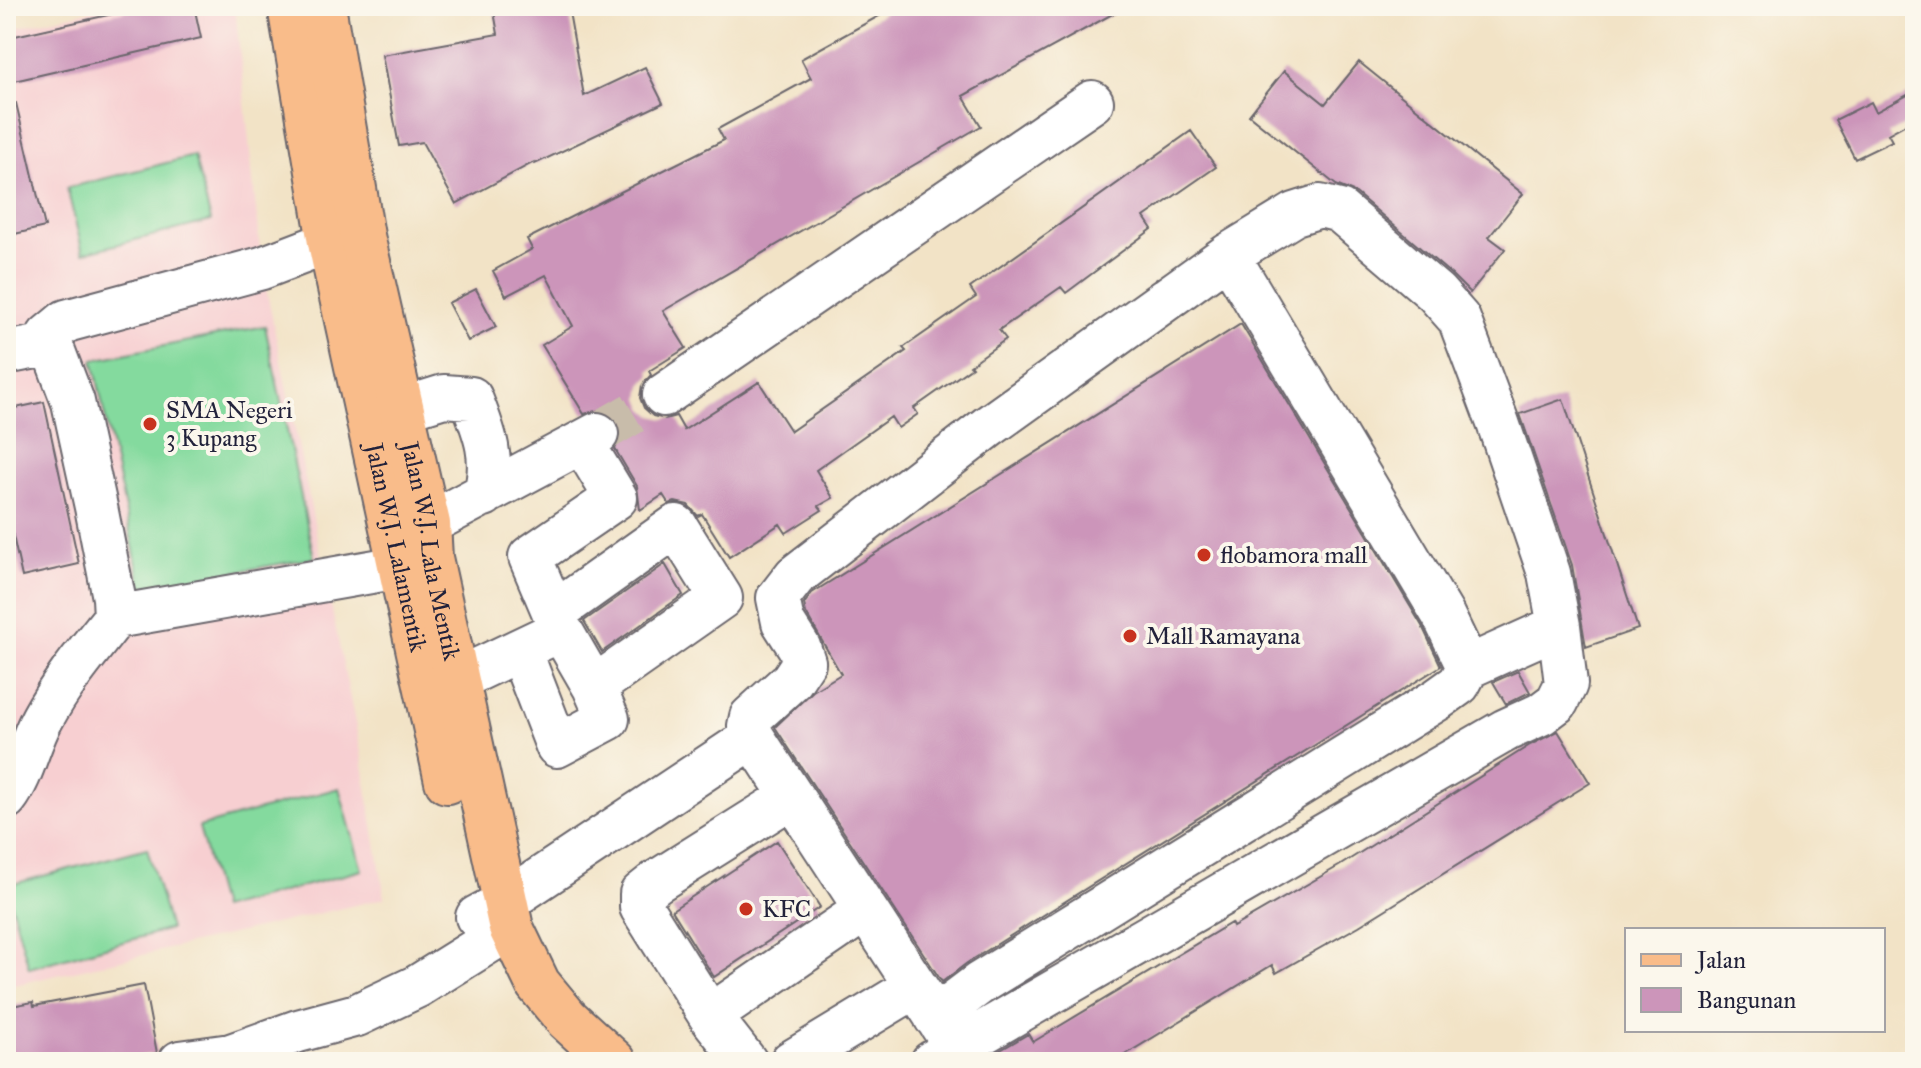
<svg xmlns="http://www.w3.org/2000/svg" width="1921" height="1068" viewBox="0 0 1921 1068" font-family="'IM FELL Great Primer',serif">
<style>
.built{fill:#f7cfd1}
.grass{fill:#84da9e;stroke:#537e6c;stroke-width:2}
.building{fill:#cc95ba}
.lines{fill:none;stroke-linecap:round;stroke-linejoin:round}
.minor-tunnel{stroke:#c8bcaa;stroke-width:42;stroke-dasharray:42 21;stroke-linecap:butt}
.minor-casing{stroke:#6b666c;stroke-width:46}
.major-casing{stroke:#6b666c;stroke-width:48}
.minor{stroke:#fff;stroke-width:42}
.major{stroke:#f9bc8a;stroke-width:44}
.poi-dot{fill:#c8321e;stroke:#fbf7ec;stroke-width:3}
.labels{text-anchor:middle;stroke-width:8;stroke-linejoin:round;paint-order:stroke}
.poi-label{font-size:24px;fill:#22223b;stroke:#fbf7ec;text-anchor:start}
.street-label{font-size:24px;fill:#22223b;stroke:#fbf7ec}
</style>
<rect width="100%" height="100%" fill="#fbf7ec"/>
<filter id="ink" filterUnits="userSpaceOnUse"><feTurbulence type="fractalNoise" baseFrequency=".0125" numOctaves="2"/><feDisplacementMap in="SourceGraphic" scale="16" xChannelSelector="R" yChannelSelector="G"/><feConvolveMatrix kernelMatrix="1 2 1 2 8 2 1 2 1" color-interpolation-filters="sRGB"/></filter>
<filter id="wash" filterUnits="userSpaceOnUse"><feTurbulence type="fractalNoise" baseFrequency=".006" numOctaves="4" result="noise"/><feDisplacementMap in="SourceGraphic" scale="32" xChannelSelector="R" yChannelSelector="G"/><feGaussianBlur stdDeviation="1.8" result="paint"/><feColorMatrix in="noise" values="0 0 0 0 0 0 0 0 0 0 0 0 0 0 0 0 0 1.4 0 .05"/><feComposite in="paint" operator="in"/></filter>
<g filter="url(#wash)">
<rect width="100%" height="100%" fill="#f2e3c6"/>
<path class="built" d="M112,6h123l27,262 99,484 24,146 -379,89v-957z"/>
<path class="grass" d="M194,156l17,65 -128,32 -16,-65z
M265,326l49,232 -172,30 -49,-228z
M339,788l23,82 -141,39 -22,-82z
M147,848l23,81 -141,39 -23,-82z"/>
<g id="blocks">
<path class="building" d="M148,6h46l7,32 -187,43 -8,-43z
M493,6h75l16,90 61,-29 18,36 -128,61 -1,-2 -78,42 -34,-62 -23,4 -17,-91 116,-21z
M897,6h230l-164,90 18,30 -318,185 23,37 -37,23 2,4 -9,10 -2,13 4,10 9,8 12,3 11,-3 8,14 75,-48 32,49 115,-80 -3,-3 73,-51 -6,-9 221,-157 25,36 -72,50 8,12 -86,64 -5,-6 -62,43 7,9 -36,26 2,2 -58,41 4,6 -20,14 -7,-11 -75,53 17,28 -14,8 3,4 -36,23 -6,-9 -51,33 -27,-43 -4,2 -10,-11 -13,-3 -6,2 -6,-9 -23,15 -3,-24 -22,-37 6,-13 -3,-14 -9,-9 -10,-3 -15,4 -42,-69 31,-19 -27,-51 -40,21 -13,-25 39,-22 -5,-10 197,-99 -6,-11 93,-51 -10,-19z
M1359,62l164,132 -34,43 16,12 -35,44 -18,-18 -96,-82 -20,-8 -87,-70 35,-44 41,33z
M1915,91v28l-27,15 4,7 -37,18 -20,-39 36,-18 5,10z
M16,103l29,124 -39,9v-132z
M476,289l20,38 -28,14 -20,-38z
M1241,324l181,302 19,40 -474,297 -25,19 -167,-255 38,-36 28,-17 -35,-61 -2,-9 8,-11z
M1563,399l75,230 -52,18 -14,-82 -52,-151z
M44,402l35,162 -57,13 -16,-73v-94z
M665,564l18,31 -81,57 -18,-31z
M1518,671l12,21 -24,12 -13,-22z
M1558,731l32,52 -231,143 -83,47 -4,-8 -159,97h-133l48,-28 5,8 198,-119 2,4 106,-61 191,-121z
M777,841l43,66 -106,70 -42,-67z
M144,985l13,68 -46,9h-105v-55l27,-5 1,4z"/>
</g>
</g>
<g filter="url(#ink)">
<use href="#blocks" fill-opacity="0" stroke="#6b666c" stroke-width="2"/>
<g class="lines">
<path class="minor-tunnel" d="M597,434l67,-39"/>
<g class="minor-casing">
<path id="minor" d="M6,353l36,-7 6,-10 18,-15 196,-53 68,-26 32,-6
M664,395l428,-293
M402,409l42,-13 27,2c13,33 25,62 13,97
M394,533l34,-9 169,-90
M554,613l122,-87 45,72 -127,89
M115,617l284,-50 31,-9
M520,650l37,96 51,-27 -14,-32 -33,-57
M1468,667l91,-41
M456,680l105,-50 -31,-73 86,-59 -34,-56
M6,798c18,-24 22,-53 36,-79 20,-37 47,-69 73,-102l-1,-19 -18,-91 -23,-105 -25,-66
M477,917l28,-15 248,-165
M710,1016l155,-106
M935,1017l45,-34 458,-284 21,-15 9,-17 -25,-52 -215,-360
M180,1062l51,-7 67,-24 59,-16 61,-29 93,-58
M746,1062l-36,-46 -69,-109v-13l15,-12 135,-85
M791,1062l124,-75
M932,1062l24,-14 550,-318 35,-16 16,-12 9,-18 -7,-58 -10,-53 -51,-150 -39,-104 -23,-26 -96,-82 -20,-5 -25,8 -67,41 -240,172 -193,149 -17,22 5,24 16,25 5,15 -12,18 -41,37 -2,9 4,11 203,311"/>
</g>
<g class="major-casing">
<g id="major">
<path id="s1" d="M290,6l40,236 117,539"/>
<path id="s2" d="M323,6l39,230 66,288 2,34 81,370 27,56 29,35 47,43"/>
</g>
</g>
<use href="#minor" class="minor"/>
<use href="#major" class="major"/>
</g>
</g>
<g class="poi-dot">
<circle cx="150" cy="424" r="8"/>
<circle cx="1204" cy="555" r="8"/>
<circle cx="1130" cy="636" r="8"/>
<circle cx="746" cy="909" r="8"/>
</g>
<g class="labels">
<g class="poi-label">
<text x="166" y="418">SMA Negeri<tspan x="166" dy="28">3 Kupang</tspan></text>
<text x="1220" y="563">flobamora mall</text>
<text x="1146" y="644">Mall Ramayana</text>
<text x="762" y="917">KFC</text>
</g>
<g class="street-label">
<text dy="8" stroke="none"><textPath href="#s1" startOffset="552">Jalan W.J. Lalamentik</textPath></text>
<text dy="8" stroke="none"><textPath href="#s2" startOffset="556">Jalan W.J. Lala Mentik</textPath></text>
</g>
</g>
<rect width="1921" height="1068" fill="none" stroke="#fbf7ec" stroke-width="32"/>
<rect x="1625" y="928" width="260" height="104" fill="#fbf7ec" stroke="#a4a2a5" stroke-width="2"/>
<rect x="1641" y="954" width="40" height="12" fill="#f9bc8a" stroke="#a4a2a5" stroke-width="2"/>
<text x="1697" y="968" font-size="24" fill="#22223b">Jalan</text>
<rect x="1641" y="988" width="40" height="24" fill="#cc95ba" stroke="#a4a2a5" stroke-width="2"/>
<text x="1697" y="1008" font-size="24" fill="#22223b">Bangunan</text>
</svg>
